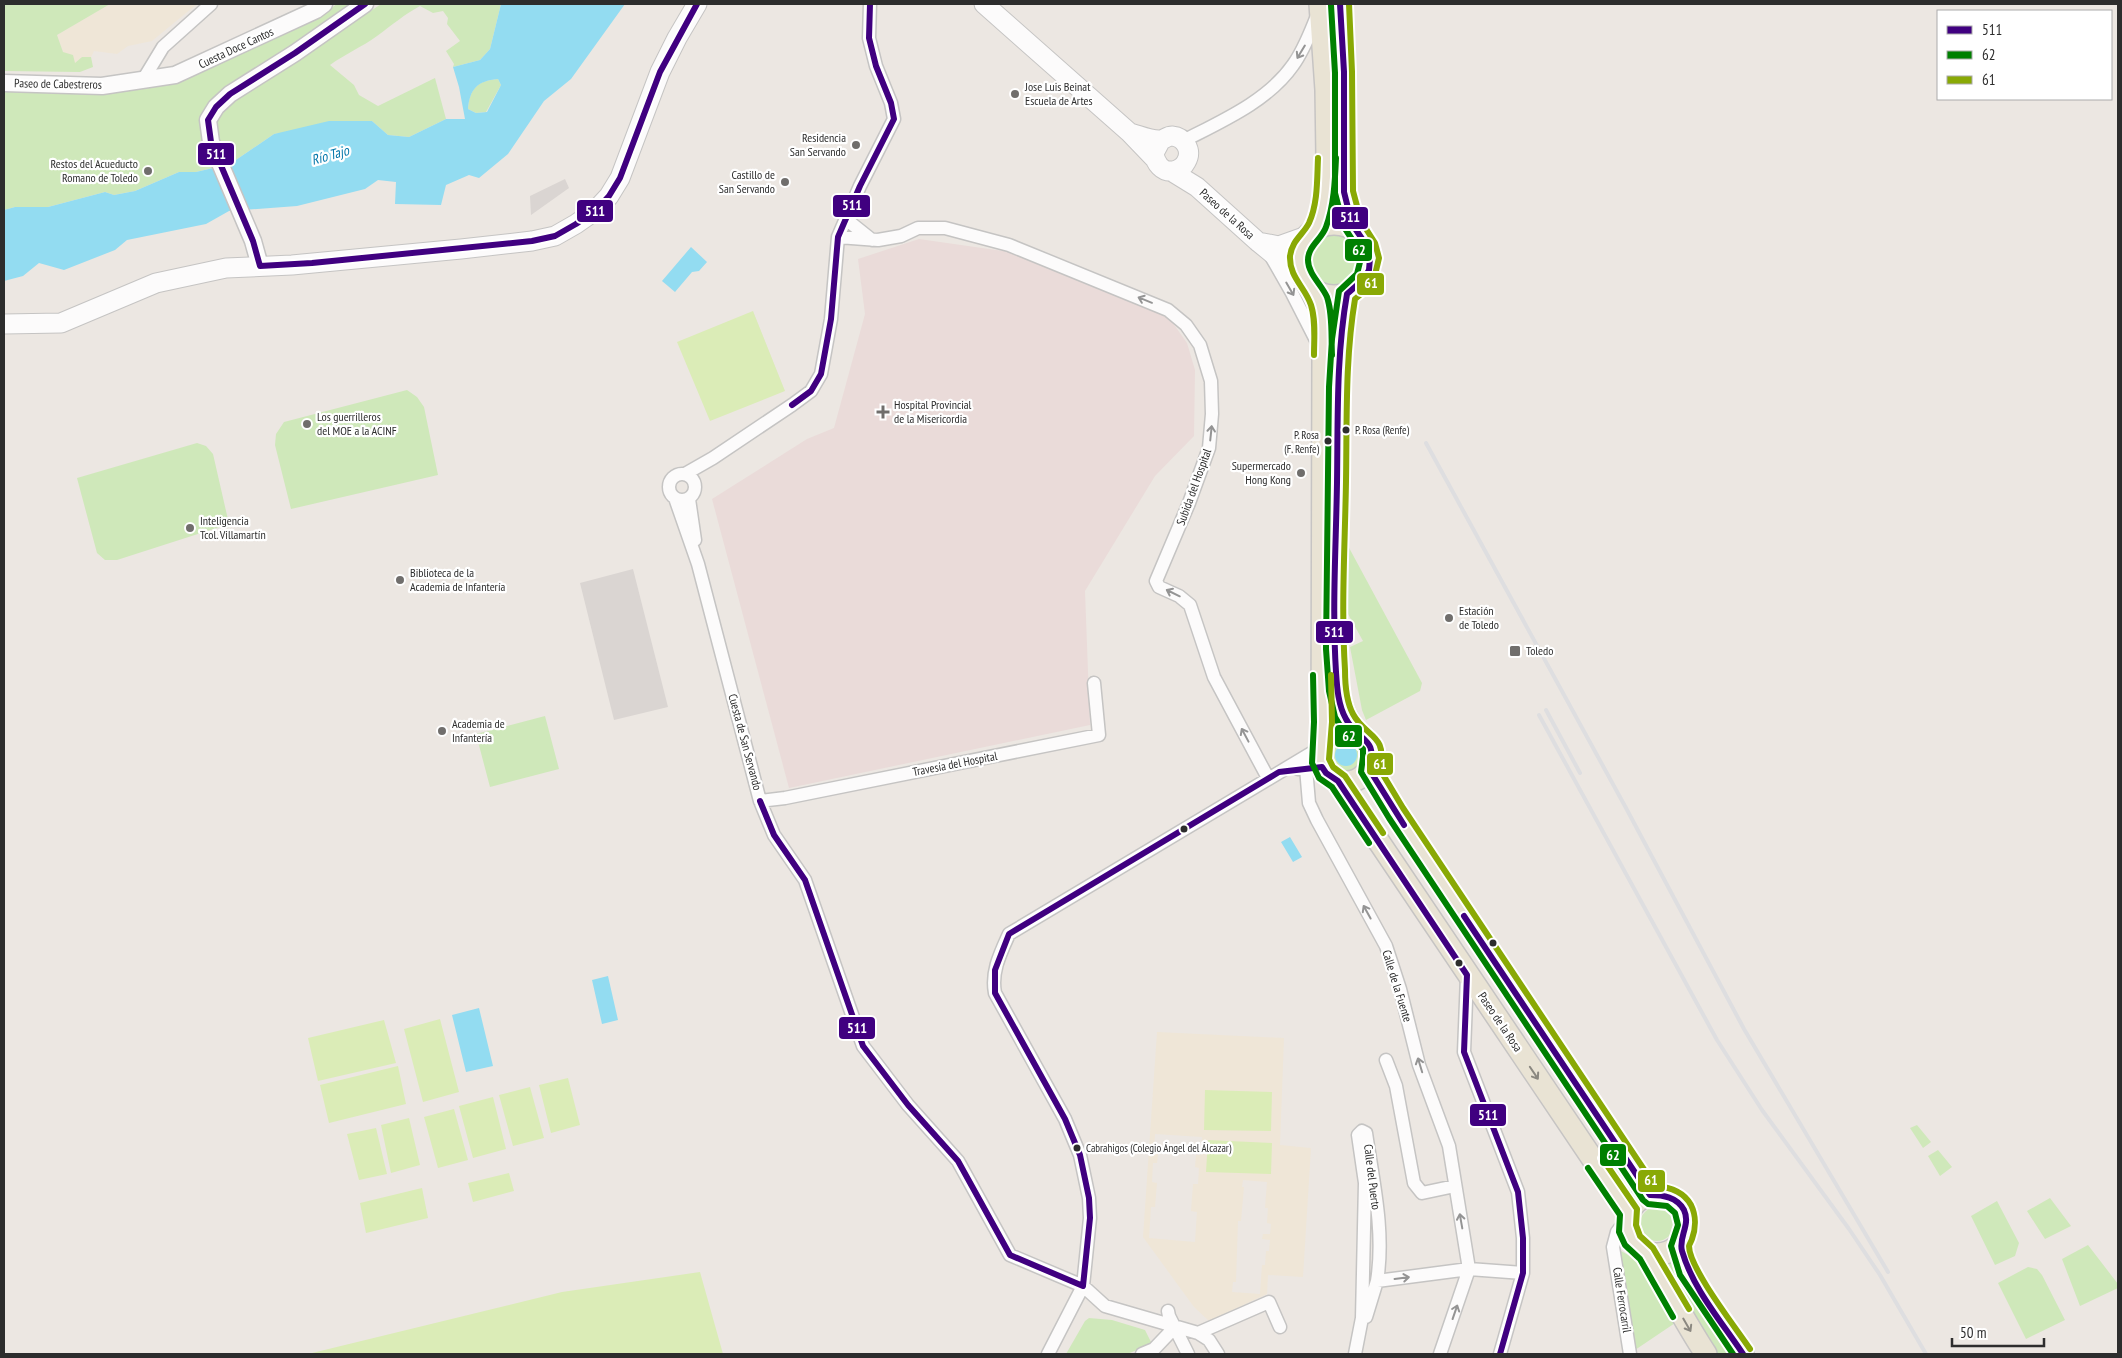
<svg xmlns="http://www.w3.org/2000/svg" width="2122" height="1358" viewBox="0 0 2122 1358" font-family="'PT Sans Narrow',sans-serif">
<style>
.education{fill:#efe6d7;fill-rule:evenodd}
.medical{fill:#eadbd9}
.green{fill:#cfe8ba}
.pitch{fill:#dbecb7}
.plaza{fill:#dad5d2}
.water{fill:#93dcf1;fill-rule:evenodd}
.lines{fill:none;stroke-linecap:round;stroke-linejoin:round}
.minor-casing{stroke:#c5c4c3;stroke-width:15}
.tertiary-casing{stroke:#c5c4c3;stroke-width:19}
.secondary-casing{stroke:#c5c4c3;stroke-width:21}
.primary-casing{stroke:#c6c4c3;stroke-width:24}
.minor{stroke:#fcfbfb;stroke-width:12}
.tertiary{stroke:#fcfbfb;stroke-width:16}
.secondary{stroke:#fcfbfb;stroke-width:19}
.primary{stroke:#e9e3d4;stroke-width:21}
.rail{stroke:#dedee0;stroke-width:4}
.bus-1-casing{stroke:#fff;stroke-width:10}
.bus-2-casing{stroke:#fff;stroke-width:10}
.bus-3-casing{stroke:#fff;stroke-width:10}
.bus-1{stroke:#400080;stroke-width:6}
.bus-2{stroke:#008001;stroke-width:6}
.bus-3{stroke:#89a905;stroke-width:6}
.oneway{stroke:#949494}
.oneway2{stroke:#8b8880}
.poi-dot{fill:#706e6c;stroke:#fff;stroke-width:2}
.bus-dot{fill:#2d2d2d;stroke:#fff;stroke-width:2}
.labels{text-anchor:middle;stroke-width:4.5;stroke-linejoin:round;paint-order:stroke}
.bus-label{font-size:11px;fill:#2d2d2d;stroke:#fff;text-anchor:start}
.street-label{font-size:12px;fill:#2d2d2d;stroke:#fff}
.poi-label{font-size:12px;fill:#2d2d2d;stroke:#fff;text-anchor:start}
.water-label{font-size:14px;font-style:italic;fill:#0477aa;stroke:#fff}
.line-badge{stroke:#fff;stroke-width:2}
.badge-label{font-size:14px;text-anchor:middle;font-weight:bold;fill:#fff}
</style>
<rect width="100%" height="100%" fill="#ece7e2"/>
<path class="education" d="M109,4h88l-45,37 -24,5 -11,8 -23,-3 -3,6h-9l-7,7 -12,-12 -6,-17z
M1157,1032l127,6 -4,107 31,3 -8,129 -35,-2 -1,19 -58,27 -15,-14 -51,-70zM1155,1134l47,3 -1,18h-5l-1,12 4,1 -1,16h-5l-2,27 6,1 -2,30 -46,-4 2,-31h4l2,-24 -5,-1 1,-19h4l1,-9h-4zM1243,1180l24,2 -2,26h3l-1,15 4,1 -1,10h-7l-1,5 8,1 -1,11h-3l-1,14h-3l-2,29 -28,-2 1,-10h3l2,-61h3l3,-34h-2z"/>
<path class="medical" d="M919,239l98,14 145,61 8,5 17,24 8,27 -1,66 -39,40 -70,115 5,134 -301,63 -77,-289 95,-60 27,-11 31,-114 -7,-55z"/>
<path class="green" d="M4,4h106l-53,31 6,17 10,3 2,8 7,-6h9l2,10 -13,5 -76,-1z
M337,4h14l11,13 19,-13h120l-11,45 -10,11 -27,7 1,-3 -8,-13 14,-10 -13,-17 1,-6 -5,-7 -10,2 -13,-7c-15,8 -28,19 -43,30 -15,11 -32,18 -47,29l24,20 5,10 19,11 57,-28 11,41 -37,18 -21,-2 -16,-14 -98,13 -44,30 -34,8h-17l-44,19 -21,4 -9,-3 -57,15h-33l-11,3v-120l101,3 65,-10 142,-62z
M498,79l3,6 -15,27 -10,1 -8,-4c2,-21 9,-28 30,-30z
M1307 259a26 26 0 1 1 52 0a26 26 0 1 1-52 0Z
M407,390l10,7 7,10 14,68 -147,34 -16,-64 1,-11 8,-12z
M197,443l9,3 7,8 16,70 -112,36h-12l-8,-7 -20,-75z
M1347,544l75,139 -2,8 -54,29 -4,-10 -12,-63 13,-6 -15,-27z
M545,716l14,53 -69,18 -14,-53z
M1329 755a17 17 0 1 1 34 0a17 17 0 1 1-34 0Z
M1917,1125l14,17 -8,6 -13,-20z
M1938,1150l14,17 -12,9 -12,-20z
M2050,1198l21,28 -26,13 -18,-28z
M1997,1201l22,42 -4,13 -20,9 -24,-49z
M1640 1224a17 17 0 1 1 34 0a17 17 0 1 1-34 0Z
M2088,1245l30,39v4l-38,18 -18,-47z
M1613,1247l27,14 41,58 -46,31z
M1679,1257l60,97h-28l-53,-90z
M2028,1267l9,2 5,6 23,45 -39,19 -28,-56z
M1089,1318l23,2 33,10 7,14 -25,10h-61l19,-33z"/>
<path class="pitch" d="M753,311l32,80 -75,30 -33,-79z
M440,1019l19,73 -36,10 -19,-73z
M384,1020l12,43 -78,18 -10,-43z
M398,1066l8,38 -77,19 -9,-38z
M568,1078l12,47 -29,8 -12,-48z
M530,1087l14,51 -31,8 -14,-51z
M1205,1090l67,2 -1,39 -67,-1z
M493,1097l13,52 -33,9 -14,-52z
M454,1109l14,51 -30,8 -14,-51z
M409,1118l11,47 -29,8 -10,-48z
M376,1128l11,46 -28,6 -12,-46z
M1208,1140l64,3 -1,31 -65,-2z
M509,1173l5,18 -41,11 -5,-19z
M422,1188l6,30 -62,15 -6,-30z
M700,1272l23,82h-415l254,-62z"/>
<path class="plaza" d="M565,179l4,9 -38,27 -1,-19z
M633,569l35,138 -54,13 -34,-137z"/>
<path class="water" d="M501,4h124l-54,75 -27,22 -36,53 -29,24 -10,-3 -23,10 -5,20 -46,-1 1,-22 -18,-2 -13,9 -68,17 -68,5 -23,13 -79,16 -12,10 -51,20 -25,-7 -16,13 -19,5v-71l11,-3h33l57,-15 9,3 21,-4 44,-19h17l34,-8 44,-30 55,-13h43l16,14 21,2 37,-18h19l-6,-32 -6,-20 27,-7 10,-11zM498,79l3,6 -14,27 -11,1 -8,-4c2,-20 9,-28 30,-30z
M691,247l16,15 -8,9 -7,1 -17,20 -13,-11z
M1335 755a11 11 0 1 1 22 0a11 11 0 1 1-22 0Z
M1290,837l12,20 -9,5 -12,-20z
M608,976l10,44 -16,4 -10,-44z
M479,1008l14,58 -27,6 -14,-57z"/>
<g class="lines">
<g class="minor-casing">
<path id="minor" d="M143,80l20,-33 48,-43
M1183,141c39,-20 85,-40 110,-76 11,-15 17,-32 24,-49
M847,220l25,20
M838,237l40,3 23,-4 17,-8h27l64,17 159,65 18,15 14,20 11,36 1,33 -3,34 -20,55 -33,78 3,6 20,9 11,9 24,72 54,101
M1272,258l20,35 26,51
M669 487a13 13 0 1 1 26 0a13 13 0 1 1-26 0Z
M685,474l28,-16 79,-53 19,-14 10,-17 10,-55 7,-82 22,-51 34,-67 -3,-16 -15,-37 -7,-28 1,-34
M675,498l23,66 62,237 14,34 31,45 58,166 45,59 50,56 52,94 73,31 22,20 93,27 11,7 9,14
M689,499l6,41
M1306,768l3,35 8,17 69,126 14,43 19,76 30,81 20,123 -29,85
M1298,769l24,-2
M760,801l25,-3 314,-63 -5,-52
M1467,976l-3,76 54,140 5,46v35l-23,81
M1386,1060l10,26 18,97 8,10 33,-7
M1627,1219l-10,13 -4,15 17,107
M1168,1311l1,5 19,38
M1366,1317l11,-36 92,-12 54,4
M1198,1333l71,-31 11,25
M1048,1354l35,-68 7,-68 -1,-20 -9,-43 -15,-36 -70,-126c-4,-21 5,-39 14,-59l311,-186
M1142,1354l12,-5 21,-22
M1355,1354l7,-36 3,-135 -7,-48 4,-4 4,2c7,48 19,99 11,148"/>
</g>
<g class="tertiary-casing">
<path id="tertiary" d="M4,83l98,3 73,-11 141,-65 8,-6
M260,266l-7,-25 -42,-99 -3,-22 8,-13 14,-13 65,-41 70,-49"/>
</g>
<g class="secondary-casing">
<path id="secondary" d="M984,4l146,129 24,25
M1130,133c8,2 22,8 31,7 4,-1 6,-4 11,-4 12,1 21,14 14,26 -2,4 -6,7 -12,9 -12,2 -19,-8 -20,-18l7,-13
M1171,171l26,16 60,54 48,39
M1258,242l21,4 28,-10
M4,324l57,-1 95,-40 70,-15 66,-3 169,-16 71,-8 23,-5 21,-12 20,-14 13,-14 11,-18 40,-106 17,-34 20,-34"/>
</g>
<g class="primary-casing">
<path id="primary" d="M1340,4l2,30 3,165 10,32
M1298 260a36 36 0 1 1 72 0a36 36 0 1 1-72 0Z
M1316,229l9,-30 2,-42 -1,-67 -6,-86
M1313,289l6,13 4,53 -1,389
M1337,483l3,-147 7,-42
M1336,653c0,28 1,56 20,78
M1320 756a26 26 0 1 1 52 0a26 26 0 1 1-52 0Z
M1369,769l27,44 254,382
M1338,781l291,432
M1627 1224a30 30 0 1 1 60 0a30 30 0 1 1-60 0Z
M1680,1245l8,27 55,82
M1646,1253c21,33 38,68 60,101"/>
</g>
<use href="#minor" class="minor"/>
<use href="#tertiary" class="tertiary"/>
<use href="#secondary" class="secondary"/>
<use href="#primary" class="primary"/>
<path class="rail" d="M1426,443l200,365 118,221 144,243
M1546,710l34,63
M1539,715l178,325 45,70 87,119 31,46 46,79"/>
<g class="bus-1-casing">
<path id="bus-1" d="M365,4l-70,49 -65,41 -14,13 -8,13 3,22 42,99 7,25 52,-3 220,-22 23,-5 21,-12 20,-14 13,-14 11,-18 40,-106 37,-68
M1340,4l4,68v120l8,32 15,22 3,12 -1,12 -5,9 -17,15c-11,63 -9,125 -10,189 -1,63 -5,126 -1,189 1,15 2,33 10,47 12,23 33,18 23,50l35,56
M792,405l19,-14 10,-17 10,-55 7,-82 22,-51 34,-67 -3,-16 -15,-37 -7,-28 1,-34
M760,801l14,34 31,45 58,166 45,59 50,56 52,94 73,31 7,-68 -1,-20 -9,-43 -15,-36 -70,-126v-23l14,-36 270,-162 43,-5 4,6 12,8 129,194 -3,77 54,140 5,46v35l-23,81
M1464,916l186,279c13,0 27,2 34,15 7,15 -6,27 -2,41 11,38 39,70 61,103"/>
</g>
<g class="bus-2-casing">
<path id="bus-2" d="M1331,5l4,68v120l9,34 15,23 2,8 -4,16 -18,17 -7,48 -3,48 -3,262 3,42 6,26 9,15 19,17v8l-2,15 28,46 254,382 5,4 19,2 8,7 3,12 -7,21 9,29 53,79
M1332,355c-1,-19 1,-40 -5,-58 -5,-12 -19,-23 -19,-37 0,-14 14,-21 18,-33 8,-22 9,-46 10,-69
M1313,675l1,47 -2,41 7,15 13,9 37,56
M1588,1168l32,47 -1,17 6,13 15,14 33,58"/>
</g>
<g class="bus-3-casing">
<path id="bus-3" d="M1349,4l3,68 1,119 8,30 14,22 4,15 -5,21 -8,11 -11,9c-10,60 -8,121 -9,182 -1,63 -5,126 -1,189 0,14 1,31 8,44 12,23 36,21 26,54l24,40 252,378c14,1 29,6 36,19 5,10 5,23 1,34 0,1 -3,6 -3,7 0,22 47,82 61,103
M1314,355c0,-16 2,-34 -3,-50 -6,-18 -22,-28 -21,-49 2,-16 13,-21 19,-33 9,-20 8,-44 9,-65
M1331,675l1,47 -3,37 4,8 12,9 38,57
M1602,1158l35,51 -1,16 4,11 13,12 36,61"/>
</g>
<use href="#bus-1" class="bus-1"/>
<use href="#bus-2" class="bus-2"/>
<use href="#bus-3" class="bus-3"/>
</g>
<defs><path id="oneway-shaft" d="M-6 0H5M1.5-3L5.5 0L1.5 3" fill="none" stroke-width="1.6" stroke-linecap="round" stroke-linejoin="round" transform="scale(1.25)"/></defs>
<g class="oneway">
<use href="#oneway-shaft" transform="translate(1301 52) rotate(121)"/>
<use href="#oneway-shaft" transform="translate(1290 289) rotate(60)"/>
<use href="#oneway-shaft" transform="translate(1145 300) rotate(-158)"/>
<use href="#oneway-shaft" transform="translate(1211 433) rotate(-84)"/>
<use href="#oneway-shaft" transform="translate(1173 593) rotate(-154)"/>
<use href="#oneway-shaft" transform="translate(1245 735) rotate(-118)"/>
<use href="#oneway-shaft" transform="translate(1367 912) rotate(-119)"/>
<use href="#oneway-shaft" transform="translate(1420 1065) rotate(-107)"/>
<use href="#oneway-shaft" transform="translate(1461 1221) rotate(-100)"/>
<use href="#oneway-shaft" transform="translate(1402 1278) rotate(-7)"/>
<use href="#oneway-shaft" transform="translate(1455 1312) rotate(-71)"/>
</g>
<g class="oneway2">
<use href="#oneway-shaft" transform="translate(1534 1073) rotate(56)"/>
<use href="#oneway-shaft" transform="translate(1687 1325) rotate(60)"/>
</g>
<g class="poi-dot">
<circle cx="1015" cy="94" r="5"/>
<circle cx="856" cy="145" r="5"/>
<circle cx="148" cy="171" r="5"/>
<circle cx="785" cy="182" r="5"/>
<path d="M880.5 404.5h5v5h5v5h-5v5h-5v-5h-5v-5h5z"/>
<circle cx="307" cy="424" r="5"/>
<circle cx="1301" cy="473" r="5"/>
<circle cx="190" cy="528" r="5"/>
<circle cx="400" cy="580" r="5"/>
<circle cx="1449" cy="618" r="5"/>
<rect x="1509" y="645" width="12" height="12" rx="2.5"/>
<circle cx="442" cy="731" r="5"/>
</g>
<g class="bus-dot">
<circle cx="1346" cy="430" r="4.5"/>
<circle cx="1328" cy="441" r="4.5"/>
<circle cx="1184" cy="829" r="4.5"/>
<circle cx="1493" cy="943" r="4.5"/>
<circle cx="1459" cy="963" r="4.5"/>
<circle cx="1077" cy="1148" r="4.5"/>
</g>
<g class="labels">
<g class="bus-label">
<text x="1355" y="434">P. Rosa (Renfe)</text>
<text x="1319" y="439" text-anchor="end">P. Rosa<tspan x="1319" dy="14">(F. Renfe)</tspan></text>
<text x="1086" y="1152">Cabrahigos (Colegio Ángel del Álcazar)</text>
</g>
<g class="street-label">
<text transform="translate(236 48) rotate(-25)" y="4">Cuesta Doce Cantos</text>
<text transform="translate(58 84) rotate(1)" y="4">Paseo de Cabestreros</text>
<text transform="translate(1227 214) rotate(42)" y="4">Paseo de la Rosa</text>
<text transform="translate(1194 487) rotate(-70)" y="4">Subida del Hospital</text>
<text transform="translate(745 742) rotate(75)" y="4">Cuesta de San Servando</text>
<text transform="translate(955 764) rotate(-11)" y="4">Travesía del Hospital</text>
<text transform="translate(1397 986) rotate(73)" y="4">Calle de la Fuente</text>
<text transform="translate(1500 1022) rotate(56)" y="4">Paseo de la Rosa</text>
<text transform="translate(1372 1177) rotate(83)" y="4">Calle del Puerto</text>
<text transform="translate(1622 1300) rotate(81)" y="4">Calle Ferrocarril</text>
</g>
<g class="poi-label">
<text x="1025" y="91">Jose Luis Beinat<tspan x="1025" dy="14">Escuela de Artes</tspan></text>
<text x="846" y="142" text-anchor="end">Residencia<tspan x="846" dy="14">San Servando</tspan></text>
<text x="138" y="168" text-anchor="end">Restos del Acueducto<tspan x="138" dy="14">Romano de Toledo</tspan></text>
<text x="775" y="179" text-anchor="end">Castillo de<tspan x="775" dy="14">San Servando</tspan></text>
<text x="894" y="409">Hospital Provincial<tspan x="894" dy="14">de la Misericordia</tspan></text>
<text x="317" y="421">Los guerrilleros<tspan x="317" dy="14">del MOE a la ACINF</tspan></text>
<text x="1291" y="470" text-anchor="end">Supermercado<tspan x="1291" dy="14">Hong Kong</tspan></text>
<text x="200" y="525">Inteligencia<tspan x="200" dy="14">Tcol. Villamartín</tspan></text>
<text x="410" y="577">Biblioteca de la<tspan x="410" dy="14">Academia de Infantería</tspan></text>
<text x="1459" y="615">Estación<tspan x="1459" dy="14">de Toledo</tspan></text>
<text x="1526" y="655">Toledo</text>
<text x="452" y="728">Academia de<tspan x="452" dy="14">Infantería</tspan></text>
</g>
<g class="water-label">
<text transform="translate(330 155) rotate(-16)" y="5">Río Tajo</text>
</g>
</g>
<g class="line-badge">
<rect x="197" y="142" width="38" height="24" rx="5" fill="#400080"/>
<rect x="832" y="194" width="39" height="24" rx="5" fill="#400080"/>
<rect x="576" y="199" width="38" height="24" rx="5" fill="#400080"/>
<rect x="1331" y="206" width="38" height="24" rx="5" fill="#400080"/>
<rect x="1344" y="238" width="29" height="24" rx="5" fill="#008001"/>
<rect x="1356" y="272" width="29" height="24" rx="5" fill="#89a905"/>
<rect x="1315" y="620" width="39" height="24" rx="5" fill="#400080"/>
<rect x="1334" y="724" width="29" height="24" rx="5" fill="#008001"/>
<rect x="1366" y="752" width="28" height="24" rx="5" fill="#89a905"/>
<rect x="838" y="1016" width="38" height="24" rx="5" fill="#400080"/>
<rect x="1469" y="1103" width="38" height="24" rx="5" fill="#400080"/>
<rect x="1599" y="1143" width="28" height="24" rx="5" fill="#008001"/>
<rect x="1637" y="1169" width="29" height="24" rx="5" fill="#89a905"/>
</g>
<g class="badge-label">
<text x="216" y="159">511</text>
<text x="852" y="210">511</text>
<text x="595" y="216">511</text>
<text x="1350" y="222">511</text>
<text x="1359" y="255">62</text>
<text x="1371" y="288">61</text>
<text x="1334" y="637">511</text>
<text x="1349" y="741">62</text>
<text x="1380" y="769">61</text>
<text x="857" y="1033">511</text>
<text x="1488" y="1120">511</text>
<text x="1613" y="1160">62</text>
<text x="1651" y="1185">61</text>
</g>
<rect width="2122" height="1358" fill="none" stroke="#2d2d2d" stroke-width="10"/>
<rect x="1937" y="10" width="175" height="90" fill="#ffffff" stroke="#ababab"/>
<rect x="1947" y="26" width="25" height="8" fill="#400080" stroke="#ababab"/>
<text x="1982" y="35" font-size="15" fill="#2d2d2d">511</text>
<rect x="1947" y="51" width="25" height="8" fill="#008001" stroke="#ababab"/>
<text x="1982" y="60" font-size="15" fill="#2d2d2d">62</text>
<rect x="1947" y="76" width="25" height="8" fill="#89a905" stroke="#ababab"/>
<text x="1982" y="85" font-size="15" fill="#2d2d2d">61</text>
<path d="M1952 1338v8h92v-8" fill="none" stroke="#2d2d2d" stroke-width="2.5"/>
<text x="1960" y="1338" font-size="15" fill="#2d2d2d" stroke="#ffffff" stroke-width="4" paint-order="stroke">50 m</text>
</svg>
